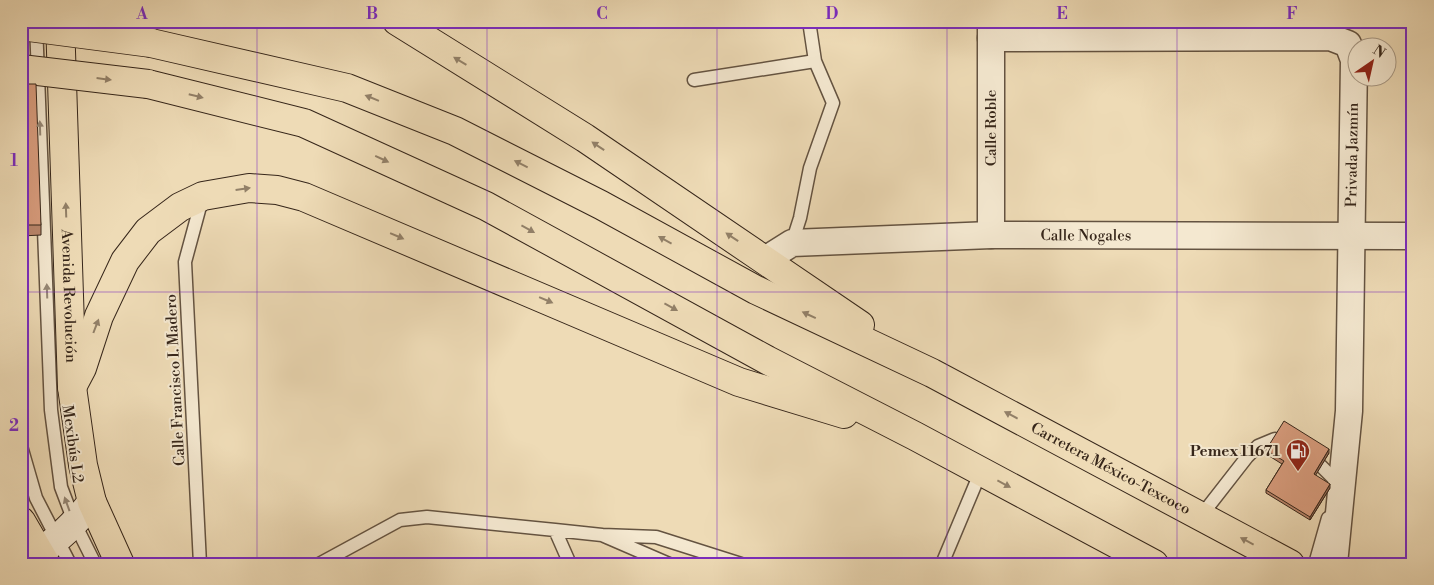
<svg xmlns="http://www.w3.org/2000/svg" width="1434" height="585" viewBox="0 0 1434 585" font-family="'Libre Bodoni',serif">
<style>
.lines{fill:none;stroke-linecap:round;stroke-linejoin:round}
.service-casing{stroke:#645341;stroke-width:15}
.minor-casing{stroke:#645341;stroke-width:29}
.secondary-casing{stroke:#36261a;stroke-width:30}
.primary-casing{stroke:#36261a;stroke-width:30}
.trunk-casing{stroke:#36261a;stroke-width:30}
.service{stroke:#f4e8d0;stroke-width:12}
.minor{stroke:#f4e8d0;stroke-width:26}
.secondary{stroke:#f4e8d0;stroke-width:28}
.primary{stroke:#eedbb6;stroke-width:28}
.trunk{stroke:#eedbb6;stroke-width:28}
.trunk-bridge-casing{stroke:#36261a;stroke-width:30;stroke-linecap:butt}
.trunk-bridge{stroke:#eedbb6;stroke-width:28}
.wall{fill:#ba866c;stroke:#36261a}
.shaded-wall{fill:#976d58;stroke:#36261a}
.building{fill:#d89c7d;stroke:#36261a}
.oneway{fill:#928068}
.oneway2{fill:#958775}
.grid{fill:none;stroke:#7b2cbf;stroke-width:1;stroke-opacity:0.55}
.labels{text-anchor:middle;stroke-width:4;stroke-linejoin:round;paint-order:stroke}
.street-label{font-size:15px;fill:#36261a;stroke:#f4e8d0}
.poi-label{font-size:15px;font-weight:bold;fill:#36261a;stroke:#f4e8d0;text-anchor:end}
.neatline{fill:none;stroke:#7b2cbf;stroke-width:2}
.grid-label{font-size:16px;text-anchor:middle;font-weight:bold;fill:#7b2cbf}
</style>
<rect width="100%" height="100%" fill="#eedbb6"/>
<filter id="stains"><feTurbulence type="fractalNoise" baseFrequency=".004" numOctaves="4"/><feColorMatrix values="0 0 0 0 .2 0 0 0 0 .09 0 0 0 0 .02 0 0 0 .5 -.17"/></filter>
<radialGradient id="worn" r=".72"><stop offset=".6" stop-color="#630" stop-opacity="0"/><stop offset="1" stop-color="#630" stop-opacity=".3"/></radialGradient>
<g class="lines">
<g class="service-casing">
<path id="service" d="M36,24l15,386 10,77 14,37 20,40
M694,80l121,-19
M792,243l8,-25 10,-50 23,-65 -18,-42 -6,-40
M21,446l15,52 34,66
M1321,466l13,13 1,10
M1201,516l46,-59 11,-11 17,-7
M555,530l47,5 67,29
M602,535l54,2 85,27
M200,564l-15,-302 17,-63
M319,564l81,-44 27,-3 128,13 15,34
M942,564l39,-93
M1315,564l13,-46"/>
</g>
<g class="minor-casing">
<g id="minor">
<path d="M991,21v214"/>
<path d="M991,38l339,-1 18,7 6,16 -5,351 -15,153"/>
<path id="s1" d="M765,260l27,-17 199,-8 422,1"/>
</g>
</g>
<g class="secondary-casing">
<path id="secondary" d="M21,562c29,-13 52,-36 71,-60"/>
</g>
<g class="primary-casing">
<g id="primary">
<path id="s2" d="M60,21l12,366 11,78 9,37 28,62"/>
<path d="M21,521l25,43"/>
</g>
</g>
<g class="trunk-casing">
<g id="trunk">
<path d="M397,21l188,117 275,187"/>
<path id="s3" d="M151,43l196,45 108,43 146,74 155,85 176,83 358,191"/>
<path d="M148,84l156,39 182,83 281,154 148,76 239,128"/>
<path d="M72,387l10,-19 17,-52 26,-55 23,-30 32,-24 23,-11 46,-8 28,2 27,7 435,185 105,32"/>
</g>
</g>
<use href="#service" class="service"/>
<use href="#minor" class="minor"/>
<use href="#secondary" class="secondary"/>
<use href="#primary" class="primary"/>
<use href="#trunk" class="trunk"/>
<g class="trunk-bridge-casing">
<path id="trunk-bridge" d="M21,26l130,17
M21,69l127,15"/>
</g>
<use href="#trunk-bridge" class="trunk-bridge"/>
</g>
<path class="wall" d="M21,84l20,141v10l-20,1z
M1266,450l63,3 -14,22 15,13 -20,32 -44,-27v-3l16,-26 -16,-10z"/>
<path class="shaded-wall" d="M1329,449v4l-15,25v-4z
M1330,484v4l-20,32v-3z"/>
<path class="building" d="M21,84h15l5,141h-20z
M1284,421l45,28 -15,25 16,10 -20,33 -44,-27 18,-29 -18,-11z"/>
<defs><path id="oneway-solid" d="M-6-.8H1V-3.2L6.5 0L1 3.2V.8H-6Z" transform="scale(1.25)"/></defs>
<g class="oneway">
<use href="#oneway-solid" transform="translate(460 61) rotate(-149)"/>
<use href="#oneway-solid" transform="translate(104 79) rotate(7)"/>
<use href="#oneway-solid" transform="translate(196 96) rotate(14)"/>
<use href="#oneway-solid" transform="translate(372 98) rotate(-158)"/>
<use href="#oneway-solid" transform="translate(598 146) rotate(-146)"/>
<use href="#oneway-solid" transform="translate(382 159) rotate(25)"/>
<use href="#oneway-solid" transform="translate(521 164) rotate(-153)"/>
<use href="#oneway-solid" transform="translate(243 189) rotate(-8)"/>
<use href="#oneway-solid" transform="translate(66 210) rotate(-92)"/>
<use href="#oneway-solid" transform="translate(528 229) rotate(29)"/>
<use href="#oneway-solid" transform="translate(397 236) rotate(23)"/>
<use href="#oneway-solid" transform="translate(732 237) rotate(-146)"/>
<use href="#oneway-solid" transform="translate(665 240) rotate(-151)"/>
<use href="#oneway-solid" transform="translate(546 300) rotate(23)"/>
<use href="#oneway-solid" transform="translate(671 307) rotate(29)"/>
<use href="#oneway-solid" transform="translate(809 315) rotate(-155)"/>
<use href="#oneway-solid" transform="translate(96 326) rotate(-69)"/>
<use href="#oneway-solid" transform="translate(1011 415) rotate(-152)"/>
<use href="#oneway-solid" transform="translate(1004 484) rotate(28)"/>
<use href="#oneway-solid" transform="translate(1247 541) rotate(-152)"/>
</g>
<g class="oneway2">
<use href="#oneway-solid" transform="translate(40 128) rotate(-92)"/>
<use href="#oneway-solid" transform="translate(47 291) rotate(-92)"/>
<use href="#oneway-solid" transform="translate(67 504) rotate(-110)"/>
</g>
<path class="grid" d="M257,21v543M487,21v543M717,21v543M947,21v543M1177,21v543M21,292h1392"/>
<defs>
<g id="fuel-pin" transform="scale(1.25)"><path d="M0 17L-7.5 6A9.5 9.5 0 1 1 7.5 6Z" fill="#8f2418" stroke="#f4e8d0"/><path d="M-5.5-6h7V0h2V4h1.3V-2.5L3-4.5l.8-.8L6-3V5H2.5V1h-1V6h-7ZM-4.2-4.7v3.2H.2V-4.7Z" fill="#fff"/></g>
</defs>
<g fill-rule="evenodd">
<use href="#fuel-pin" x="1298" y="451"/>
</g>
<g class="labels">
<g class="street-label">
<text transform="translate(991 128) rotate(-90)" y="5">Calle Roble</text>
<text transform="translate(1352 155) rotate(-89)" y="5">Privada Jazmín</text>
<text dy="5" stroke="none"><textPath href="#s1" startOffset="326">Calle Nogales</textPath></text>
<text dy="5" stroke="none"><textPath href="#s2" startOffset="275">Avenida Revolución</textPath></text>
<text transform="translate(175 380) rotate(-93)" y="5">Calle Francisco I. Madero</text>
<text transform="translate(73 444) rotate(82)" y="5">Mexibús L2</text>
<text dy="5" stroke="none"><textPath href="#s3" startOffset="1055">Carretera México-Texcoco</textPath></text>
</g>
<g class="poi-label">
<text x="1280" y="456">Pemex 11671</text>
</g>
</g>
<rect width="1434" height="585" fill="none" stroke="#eedbb6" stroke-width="55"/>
<g transform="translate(1372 62) rotate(34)"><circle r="24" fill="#f4e8d0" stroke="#a89a87"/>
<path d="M0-4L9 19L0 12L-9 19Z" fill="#8f2418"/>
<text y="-8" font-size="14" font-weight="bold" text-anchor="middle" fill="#36261a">N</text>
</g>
<rect x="28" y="28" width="1378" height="530" class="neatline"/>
<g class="grid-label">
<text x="142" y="19">A</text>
<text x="372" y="19">B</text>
<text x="602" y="19">C</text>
<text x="832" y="19">D</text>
<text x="1062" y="19">E</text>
<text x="1292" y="19">F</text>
<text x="14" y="166">1</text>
<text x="14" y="431">2</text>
</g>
<rect width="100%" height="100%" filter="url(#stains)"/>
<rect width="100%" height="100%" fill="url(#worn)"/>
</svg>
